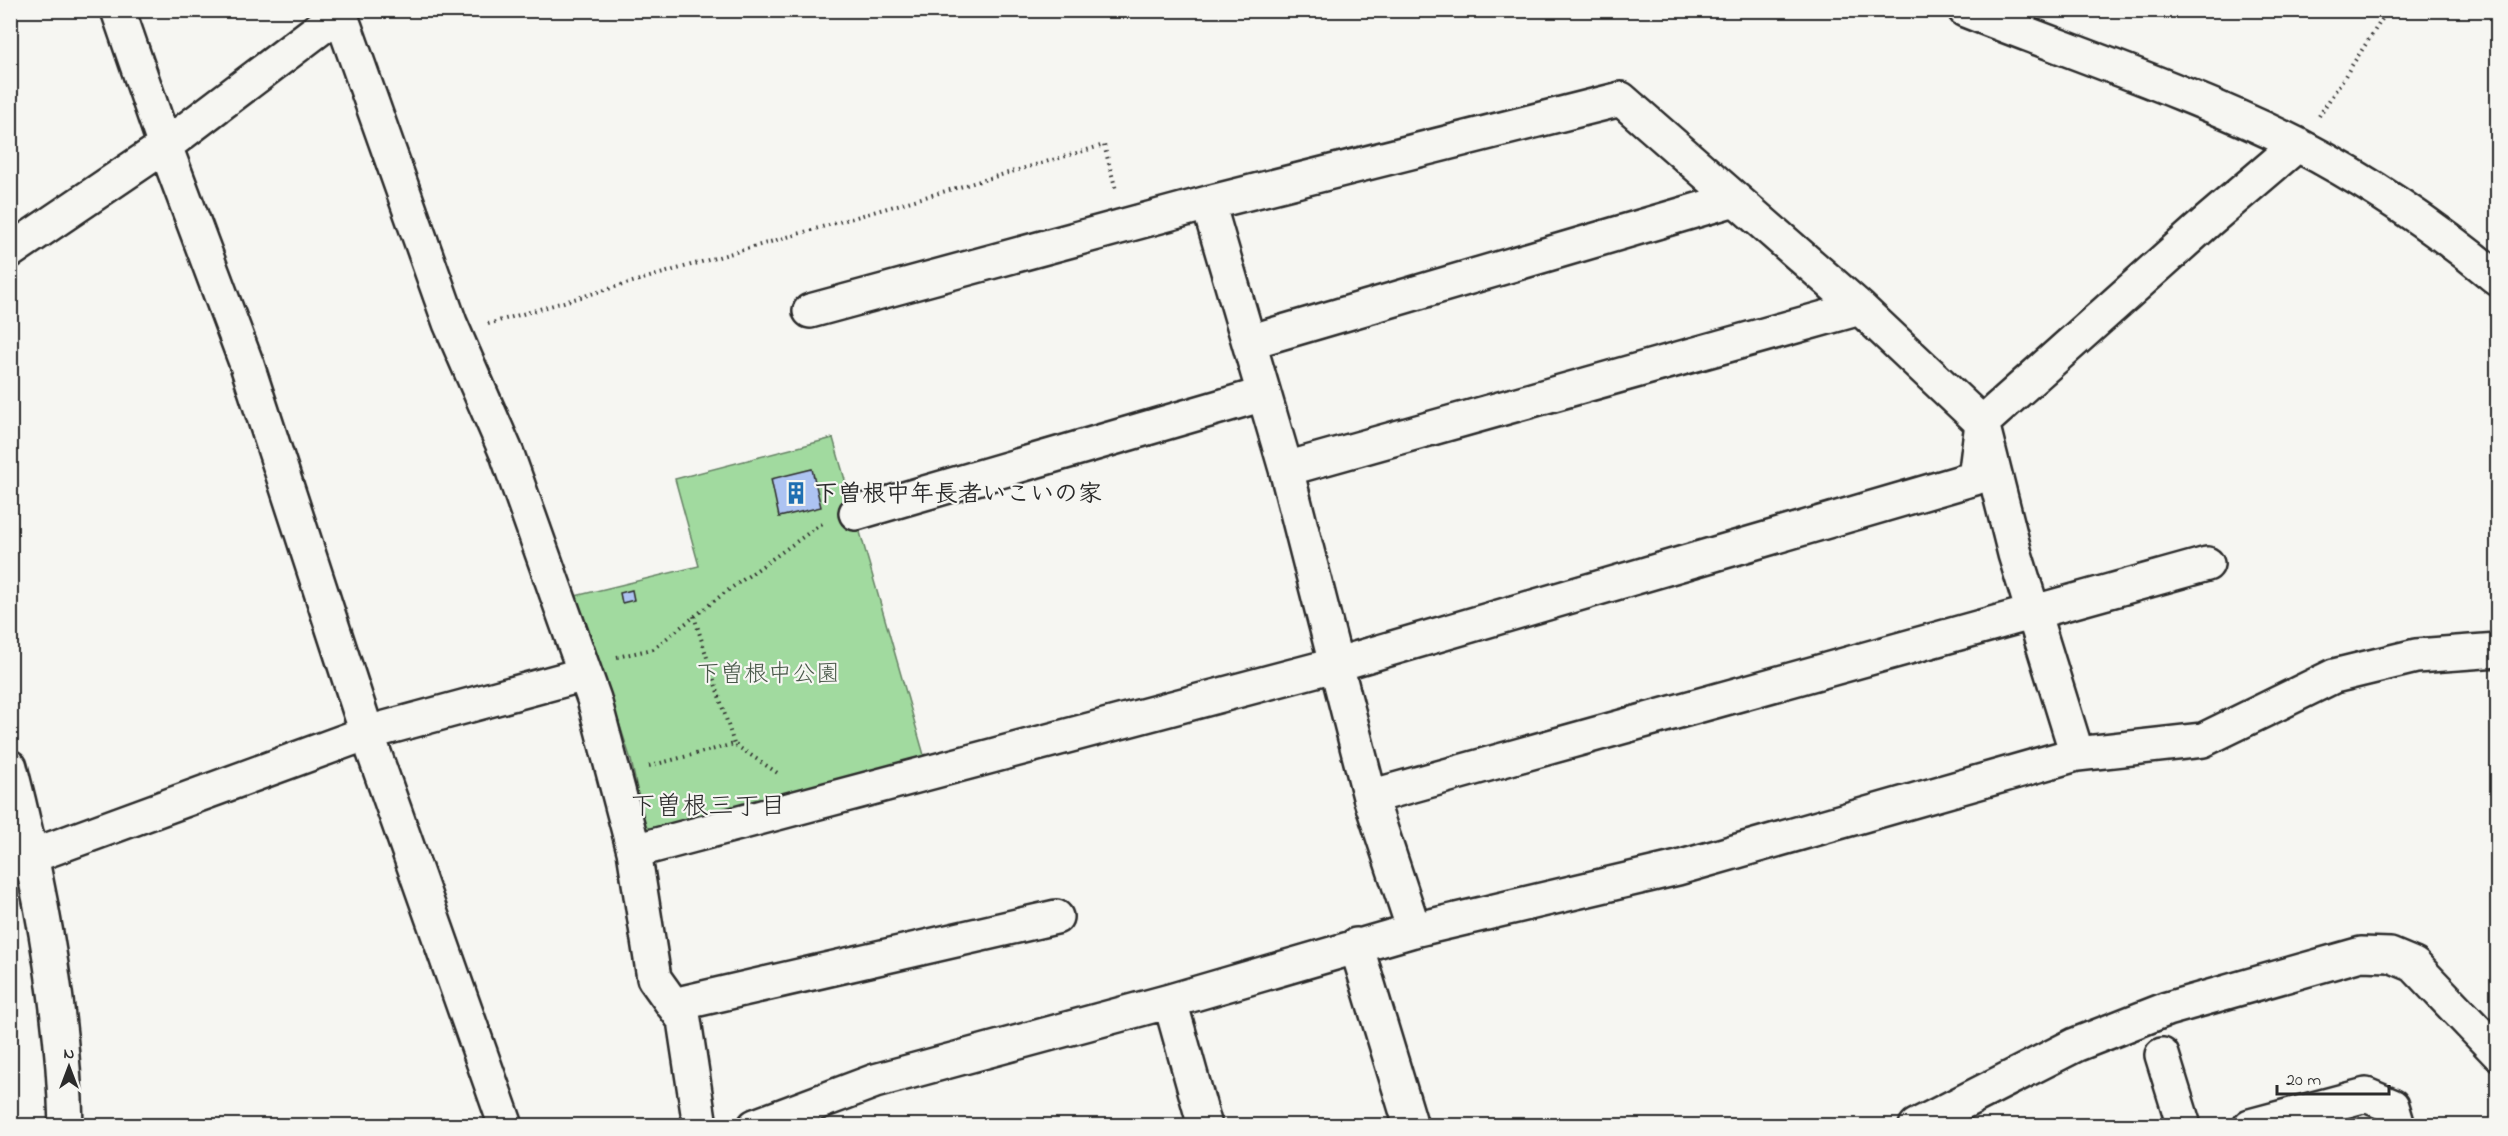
<svg xmlns="http://www.w3.org/2000/svg" width="2508" height="1136" viewBox="0 0 2508 1136" font-family="'Indie Flower','Klee One',sans-serif">
<style>
.green{fill:#a1da9f;stroke:#668265;stroke-width:1.5}
.building{fill:#adc3f2;stroke:#2b2b2b;stroke-width:1.5}
.lines{fill:none;stroke-linecap:round;stroke-linejoin:round}
.minor-casing{stroke:#2b2b2b;stroke-width:38}
.path{stroke:#2b2b2b;stroke-width:4;stroke-dasharray:1.5 4.5;stroke-linecap:butt}
.minor{stroke:#f6f6f2;stroke-width:33}
.labels{text-anchor:middle;stroke-width:4.5;stroke-linejoin:round;paint-order:stroke}
.poi-label{font-size:24px;font-weight:bold;fill:#2b2b2b;stroke:#f6f6f2;text-anchor:start}
.park-label{font-size:24px;fill:#485748;stroke:#f6f6f2}
.neighbourhood-label{font-size:26px;fill:#2b2b2b;stroke:#f6f6f2}
</style>
<rect width="100%" height="100%" fill="#f6f6f2"/>
<filter id="ink" filterUnits="userSpaceOnUse"><feTurbulence type="fractalNoise" baseFrequency=".0167" numOctaves="2"/><feDisplacementMap in="SourceGraphic" scale="12" xChannelSelector="R" yChannelSelector="G"/><feConvolveMatrix kernelMatrix="1 2 1 2 8 2 1 2 1" color-interpolation-filters="sRGB"/></filter>
<g filter="url(#ink)">
<path class="green" d="M833,438l93,324 -285,78 -10,-30 6,-21 -6,-29 -30,-93 -34,-69 132,-32 -24,-87z"/>
<path class="building" d="M812,469l9,38 -42,10 -8,-38z
M632,590l2,10 -12,3 -2,-10z"/>
<g class="lines">
<g class="minor-casing">
<path id="minor" d="M118,10l47,136 82,219 120,368 139,393
M1965,10c111,44 226,82 333,135 71,37 138,82 200,134
M340,13l110,310 57,131 87,245 40,152
M10,251l155,-105 179,-136
M810,311l398,-108
M1249,342l486,-143
M1286,469l574,-161
M856,513l408,-119
M10,767c30,117 53,238 56,359
M1370,797l837,-233
M10,864l357,-131 218,-59
M1414,930l-44,-133 -84,-328 -78,-266 413,-104 239,209 122,115 33,131 62,200
M1356,945l55,181
M1170,1001l35,125
M673,1005l383,-88
M2162,1055l22,71
M700,1126l-16,-106 -30,-42 -20,-127 704,-187 637,-186 7,-55 226,-202 89,-76
M755,1126l120,-45 295,-80 244,-71 264,-62 399,-114 126,-14 131,-64 82,-20 82,-6
M1916,1126l159,-81 92,-36 194,-55 29,1 24,10 84,88
M2250,1126l116,-31 26,11 6,20"/>
</g>
<path class="path" d="M2319,116l69,-106
M488,324l616,-179 12,45
M694,616l40,128
M617,657l36,-8 70,-55 101,-72
M649,766l85,-22 45,30"/>
<use href="#minor" class="minor"/>
</g>
</g>
<defs>
<g id="building-bare" transform="scale(1.8)"><path d="M-4-6H4V6H1V3H-1V6H-4ZM-2.5-4.3h1.7v1.8h-1.7ZM.8-4.3h1.7v1.8H.8ZM-2.5-1h1.7V.8h-1.7ZM.8-1h1.7V.8H.8Z" fill="#1f6fb2" stroke="#f6f6f2" stroke-width="2.5" paint-order="stroke"/></g>
</defs>
<g fill-rule="evenodd">
<use href="#building-bare" x="796" y="493"/>
</g>
<g class="labels">
<g class="poi-label">
<text x="814" y="501">下曽根中年長者いこいの家</text>
</g>
<g class="park-label">
<text x="768" y="681">下曽根中公園</text>
</g>
<g class="neighbourhood-label">
<text x="708" y="814">下曽根三丁目</text>
</g>
</g>
<rect width="2508" height="1136" fill="none" stroke="#f6f6f2" stroke-width="36"/>
<rect x="18" y="18" width="2472" height="1100" fill="none" stroke="#2b2b2b" stroke-width="2" filter="url(#ink)"/>
<g transform="translate(69 1067)" stroke="#f6f6f2" stroke-width="4.5" paint-order="stroke">
<path d="M0-4.5L10 22L0 15L-10 22Z" fill="#2b2b2b"/>
<text y="-9" font-size="16" font-weight="bold" text-anchor="middle" fill="#2b2b2b">N</text>
</g>
<path d="M2277 1085v9h112v-9" fill="none" stroke="#2b2b2b" stroke-width="3"/>
<text x="2286" y="1085" font-size="18" fill="#2b2b2b" stroke="#f6f6f2" stroke-width="4.5" paint-order="stroke">20 m</text>
</svg>
